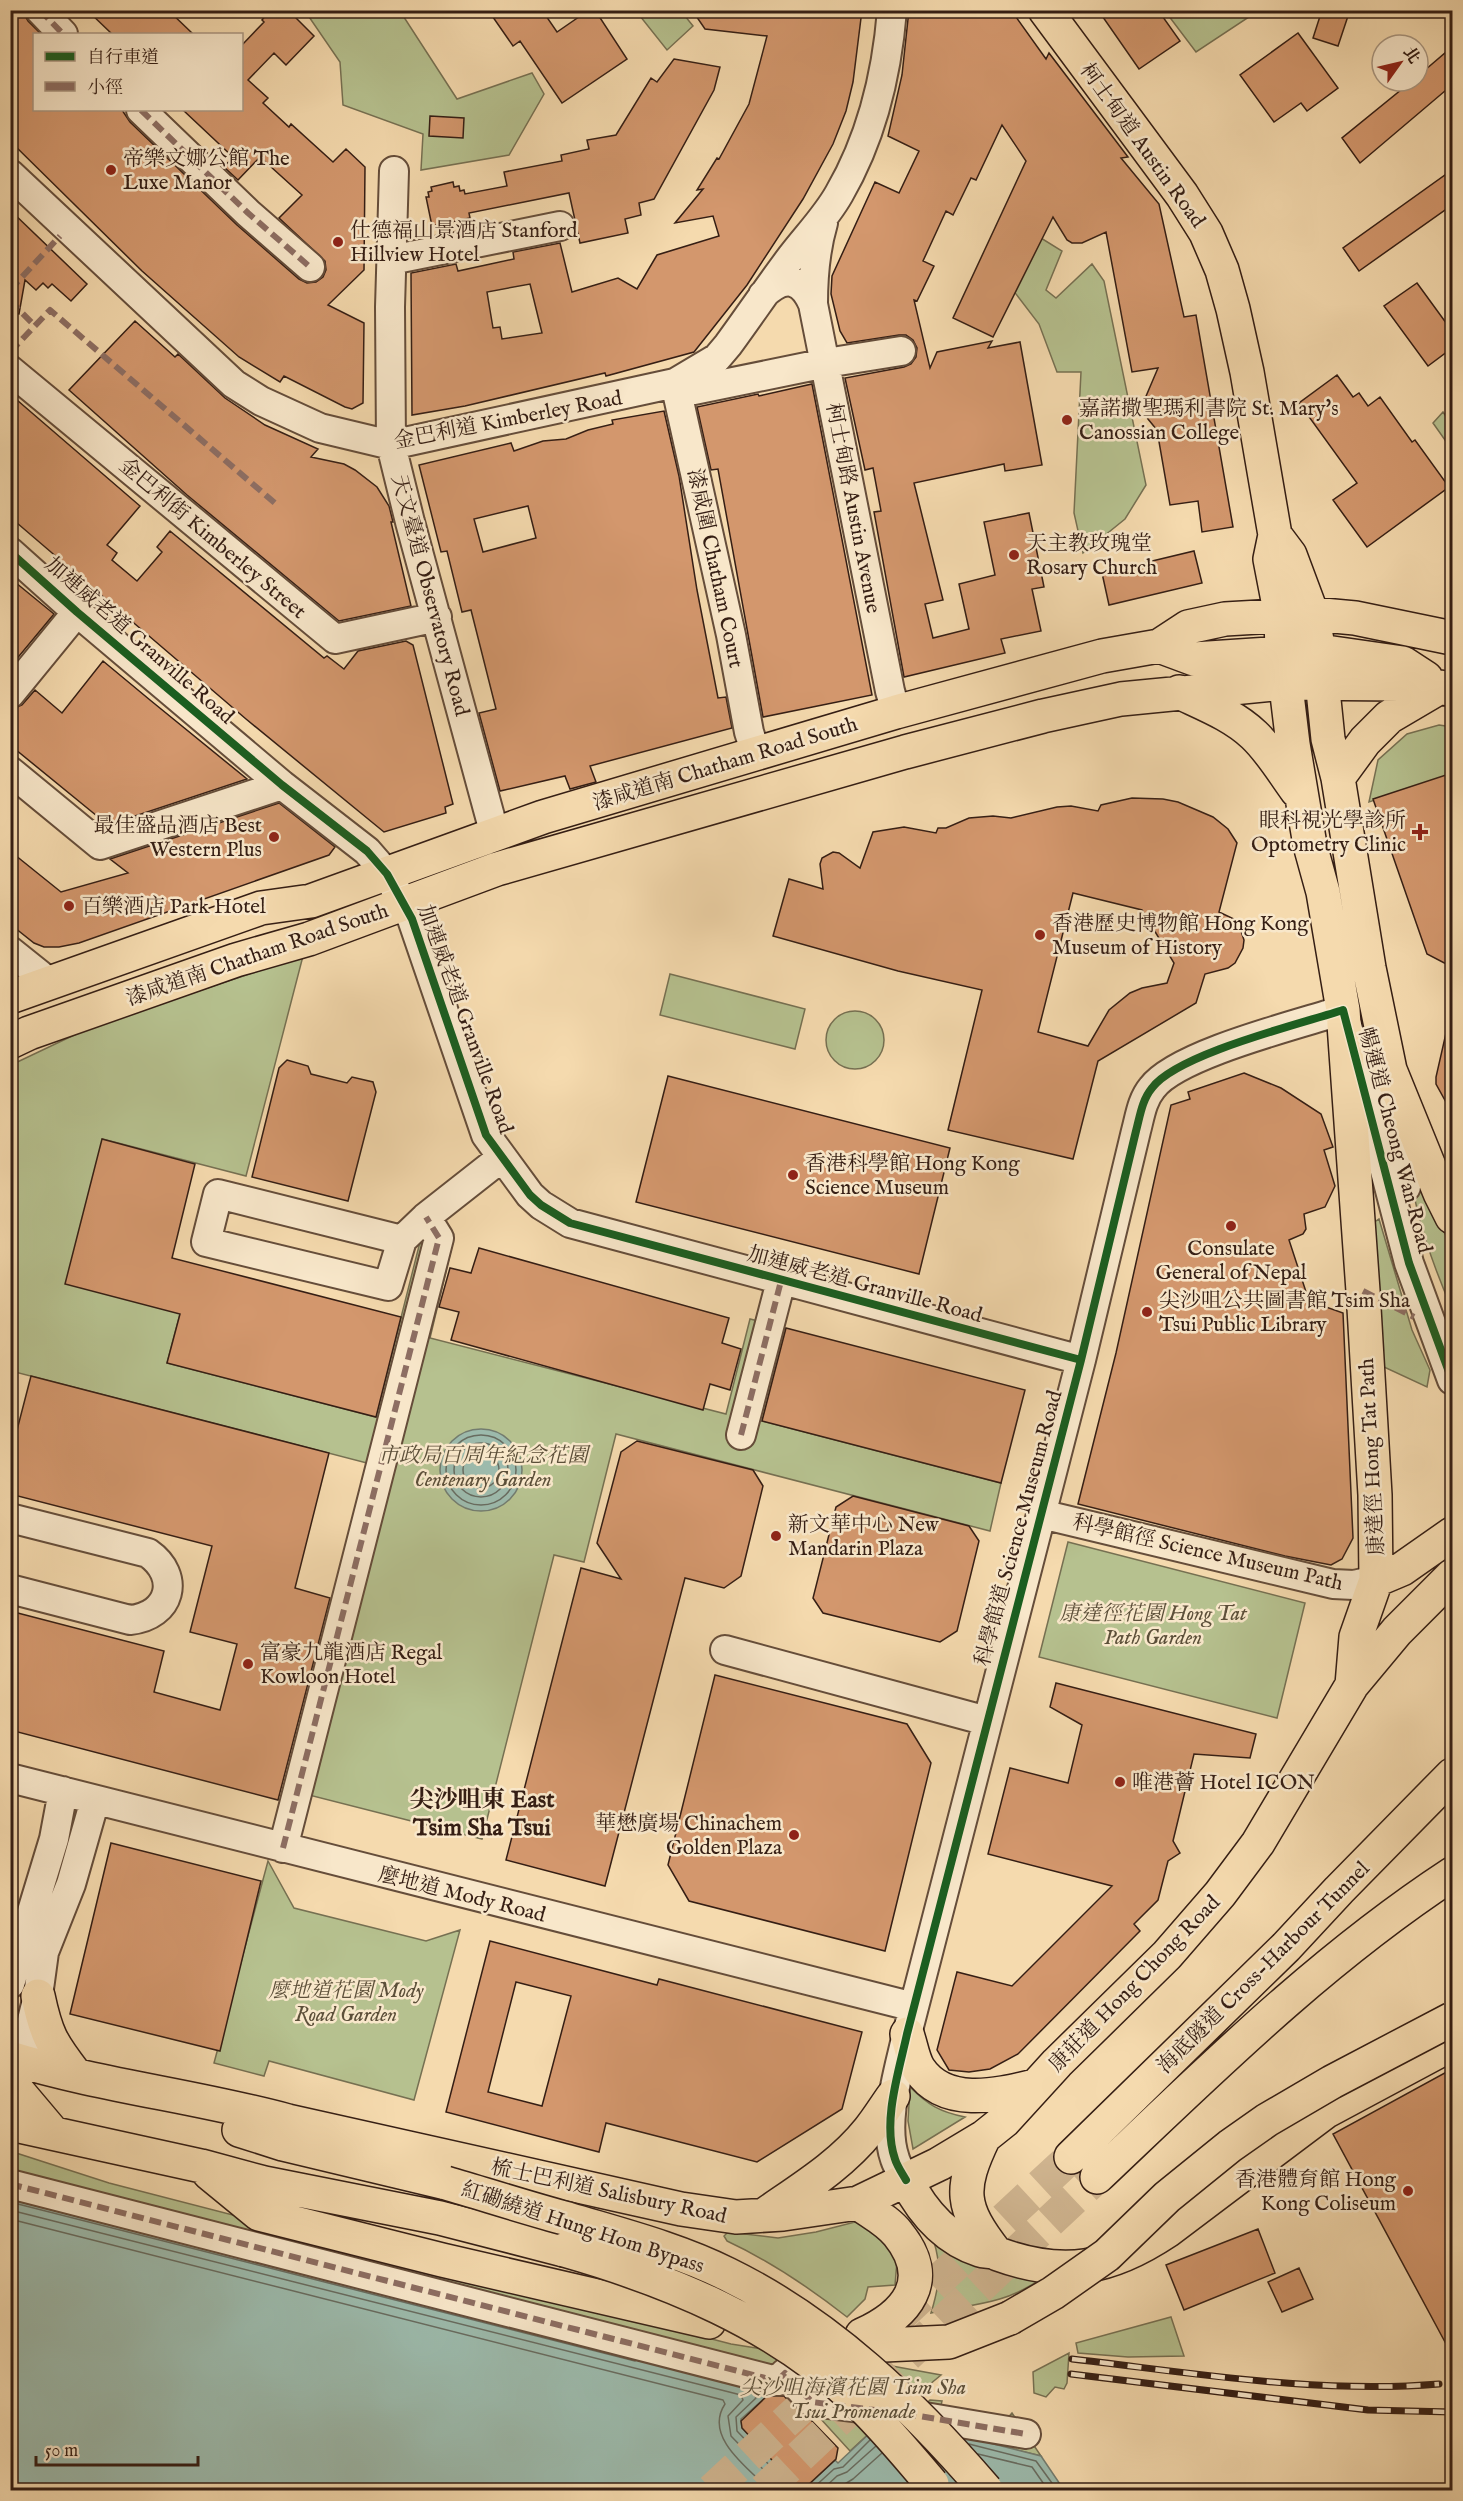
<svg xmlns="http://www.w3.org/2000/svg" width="1463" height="2501" viewBox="0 0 1463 2501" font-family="'IM FELL English','Noto Serif TC',serif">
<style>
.green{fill:#b6c18f;stroke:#767052;stroke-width:1.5}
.water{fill:#9cbaac;stroke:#737c6f;stroke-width:1.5}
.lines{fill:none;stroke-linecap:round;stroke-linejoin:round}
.shore{stroke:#686c60;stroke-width:1.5}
.building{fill:#d3976d;stroke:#351e14;stroke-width:1.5;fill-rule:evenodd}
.highway-tunnel{stroke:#cfb48f;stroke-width:33;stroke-dasharray:33 16;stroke-linecap:butt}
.minor-casing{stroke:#654d3a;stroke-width:32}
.major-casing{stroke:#351e14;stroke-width:36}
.highway-casing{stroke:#351e14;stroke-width:36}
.minor{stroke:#f8e7ca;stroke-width:28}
.major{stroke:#f5daae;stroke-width:33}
.highway{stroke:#f5daae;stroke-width:33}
.rail-casing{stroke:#351e14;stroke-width:7}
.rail{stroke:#f8e7ca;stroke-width:4.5;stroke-dasharray:14;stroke-linecap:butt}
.major-bridge-casing{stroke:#351e14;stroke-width:36;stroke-linecap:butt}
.major-bridge{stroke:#f5daae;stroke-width:33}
.quiet{stroke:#8d6e63;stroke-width:6;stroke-dasharray:12 6;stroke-linecap:butt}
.cycleway-casing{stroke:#f8e7ca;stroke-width:11}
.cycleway{stroke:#1b5e20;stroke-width:8}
.poi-dot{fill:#8f2418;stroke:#f8e7ca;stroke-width:2}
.labels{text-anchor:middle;stroke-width:5;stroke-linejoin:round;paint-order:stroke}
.street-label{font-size:21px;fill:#351e14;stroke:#f8e7ca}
.poi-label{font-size:21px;fill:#351e14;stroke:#f8e7ca;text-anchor:start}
.park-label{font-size:21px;font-style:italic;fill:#5c4f39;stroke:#f8e7ca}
.quarter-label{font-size:24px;font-weight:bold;fill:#351e14;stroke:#f8e7ca}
</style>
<rect width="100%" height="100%" fill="#f5daae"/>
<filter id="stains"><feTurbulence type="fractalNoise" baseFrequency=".00333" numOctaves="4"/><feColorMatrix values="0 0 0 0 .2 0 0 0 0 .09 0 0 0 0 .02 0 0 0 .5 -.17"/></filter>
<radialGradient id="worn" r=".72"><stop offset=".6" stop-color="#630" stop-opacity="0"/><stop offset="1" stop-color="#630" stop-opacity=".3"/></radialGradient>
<path class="green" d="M305,11h95l57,88 75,-26 12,21 -35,61 -88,15 2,-36 -80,-29 -3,-43z
M636,11h45l12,15 -26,24z
M1165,11h93l-62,41z
M1028,230l34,21 -16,39 10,8 36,-34 12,17 42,204 -21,34 -42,34 -9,-40 7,-141h-24l-18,-48 -33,-43z
M1443,412l9,13v25l-19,-27z
M1439,725l13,2v48l-83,27 9,-42 29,-26z
M303,956l-57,220 -143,-37 77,175 -13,49 209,54 46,-183 31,8 -23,96 296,76 24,-95 35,9 -23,93 239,62 -11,48 -374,-97 -32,128 -30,-7 -72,284 -173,-44 47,-290 11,-42 -356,-92v-306l80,-38z
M670,974l135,35 -10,40 -135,-34z
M826 1040a29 29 0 1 1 58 0a29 29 0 1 1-58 0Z
M1408,1154l44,95v60c-21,-48 -40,-102 -44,-155z
M1379,1219l33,111 18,40 -3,17 -43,-20 -14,-142z
M1068,1542l237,61 -28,115 -238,-61z
M268,1861l26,47 132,33 34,-11 -46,170 -145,-39 -5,15 -50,-13z
M910,2087c18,18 30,25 55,30l-52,32 -5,-28z
M10,2151l99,32 622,161 87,14 74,8 49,9 -30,25 9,9 10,-9 12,1 -2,9 65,11 7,-8 29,43 -154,-39 -37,34 -52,-57 -26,-4 -6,7 -11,-12 -744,-189z
M855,2222l19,5 23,34 -2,24 -27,2 -3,12 -18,18c-37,-29 -77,-56 -120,-76l-3,-5 4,-4 50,6 38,-6z
M934,2242l105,38c-36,25 -67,24 -108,33 8,-26 11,-45 3,-71z
M1171,2317l13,39 -56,1 -50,-4 -2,-10z
M1069,2353l-2,30 -3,6 -9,-2 -9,10 -12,-4 -1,-21z"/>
<path class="water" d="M440 1470a41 41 0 1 1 82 0a41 41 0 1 1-82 0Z
M10,2196l745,189 11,12 -25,22 1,9 56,59 9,-1 28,-26 3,3 49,-46 154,39 23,34h-1053z"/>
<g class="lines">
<path class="shore" d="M446 1470a35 35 0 1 1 70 0a35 35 0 1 1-70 0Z
M454 1470a27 27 0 1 1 54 0a27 27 0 1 1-54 0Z
M463 1470a18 18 0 1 1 36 0a18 18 0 1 1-36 0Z
M10,2202l625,159
M10,2210l731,185 2,5 -15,16 3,20 52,54
M10,2219l713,181 2,4c-22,33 24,65 45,86
M752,2391l4,7 -20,19 1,14 56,59
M969,2444l67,17 21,29
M978,2454l54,13 16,23
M811,2490l23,-21 9,-2 27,-27
M822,2490l15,-14 10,-4 29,-26
M835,2490l18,-11 29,-26"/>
</g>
<path class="building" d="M10,10h12l6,11 13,13h-7v76h88l8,12 107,103 62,54 8,4 9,-1 7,-5 3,-7 -1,-9 -46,-43 23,-23 -42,-38 -22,23 -14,-13 9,-10 -50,-47h59v-65l22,-23 -2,-2 8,-10h18l26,26 -28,29 -12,-12 -26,27 20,18 -5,5 26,24 2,-3 42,38 13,-13 19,18 -1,103 -36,35 36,18 -1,80 -11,6 -7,-2 -61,-31 -4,6 -41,-25 -97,-86 -132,-130z
M87,10h81l25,24h-81z
M488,10h54l15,22 32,-22h6l32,49 -65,44 -42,-62 -7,5z
M692,10h99l29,5 1,-5h41l-9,72 -7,29 -13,33 -30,55 -56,86 -53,67 -88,24 -1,-3 -140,33 -53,9 -1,-142 45,-9 2,7 56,-12 -1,-7 47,-9 12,49 46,-14 19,11 20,-34 62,-19 -6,-20 -38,7 28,-34 -6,1 20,-32 2,1 30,-55 18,-68 -62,-7zM530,284l12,49 -40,6 -2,-12 -7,1 -6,-36z
M909,10h102l35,49 3,-6 79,104 -7,1 38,46 25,113 12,-2 37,212 -31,5 -4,-31 -28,4 -13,-75 -9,-11 -4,-9v-9l14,-33 -26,4 -26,-140 -24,11h-10l-5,-3 -14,-23 -60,120 -40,-19 73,-157 -24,-36 -26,55 -5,-2 -18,37 -7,-4 -23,50 11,5 -17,35 -3,-1 16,68 7,-16 55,-11 -4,7 32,-6 22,123 -37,6 -1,-7 -90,19 29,117 -18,4 8,34 36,-9 -10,-45 36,-9 -11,-53 45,-9 15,74 -12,2 9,42 -40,8 4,14 -101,24 -30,-165 7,-1 -8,-43 -8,2 -20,-92 59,-11 7,-3 5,-7 1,-9 -4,-8 -7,-5h-7l-52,8 -7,-12 -9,-37 1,-18 43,-94 24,11 20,-42 -31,-15 14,-61z
M1098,10h60l22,31 -41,28z
M1322,10h28l-12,36 -25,-8z
M1298,33l40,55 -31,23 -6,-8 -27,19 -34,-47z
M1452,47v38l-92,78 -18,-25 70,-57h6v-5z
M674,59l46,8 -6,23 -60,109 -15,4 2,12 -16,4 3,14 -48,10 -11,-50 -100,20 1,5 -38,8 -6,-29h3l-1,-5 4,-1 -1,-4 22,-5 1,5 5,-1 1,5 4,-1 1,4 42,-8 -3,-14 58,-11 -1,-6 28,-6 -2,-9 29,-5 35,-57 6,4z
M430,116l34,2 -1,20 -34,-2z
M1452,170v35l-93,66 -16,-23z
M10,210l77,74 -16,17 -19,-17 -4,4 -5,-5 -7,7 -11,-10 -6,34 -9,-1z
M1417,283l35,48v17l-24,18 -44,-60z
M135,321l40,36 3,-3 47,44 40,27 53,24 -7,8 33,7 11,6 22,17 12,19 4,16h-2l20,84 -72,15 -152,-126 -118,-105z
M1337,375l16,22 6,-4 9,13 12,-9 32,45 3,-2 34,47 -82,60 -34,-47 24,-17 -58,-80z
M812,384l60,311 -109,22 -45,-248 -7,1 -14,-63 61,-13 1,2z
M10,394l130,112 -33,39 10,8 -5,7 25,21 25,-29 -5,-5 13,-16 154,127 3,-2 17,13 14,-18 48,-10 7,4 40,159 -8,3 1,6 -62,19 -138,-113 -236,-202z
M664,411l15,65 18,114 21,108 8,-1 6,31 -142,38 6,16 -26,7 -5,-13 -65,15 -21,-78 17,-4 -25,-99 -9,2 -15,-61 -6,1 -22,-87 92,-22 3,8 29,-10 23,-2 22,-9 25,-6 -1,-4zM528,506l8,32 -53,14 -9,-33z
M1194,551l8,32 -93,22 -7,-32z
M10,578l44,36 -44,53z
M103,661l47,39 97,79 -139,46 -98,-80v-35l12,-5 13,-15 27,23z
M1452,773v194l-25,-13 -54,-155z
M1132,798l31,1 15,3 35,15 15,12 9,14 -18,69 15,7 5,6 5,15 -1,8 -8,15 -7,5 -23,6 -9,29 -98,58 -25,98 -125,-29 34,-140 -84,-19 -125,-35 16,-57 34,10 -3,-25 2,-6 11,-6 6,1 21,15 13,-36 31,-5 32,6 2,-5h8l23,-10 24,-2 18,2 46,-11 14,-1 27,5 3,-6zM1073,893l69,17 32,53 -7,20 -25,5 -12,5 -21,17 -21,36 -50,-14z
M279,803l56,44 -6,8 -250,88 -20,4h-15l-10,-4 -24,-19v-73l51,41 67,-19 -18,-14z
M1446,1033l6,1v79l-16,-29v-7z
M287,1060l21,6 3,8 36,9 5,-6 21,5 3,10 -28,109 -96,-24 27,-109z
M1244,1073l37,15 40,26 12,33 -9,3 11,36 -10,21 -21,7 2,15 -3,5 -14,6 20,61 34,12 10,225 -11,21 -11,6 -46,-9 -207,-52 38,-151 55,-248 19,-6 -2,-7z
M668,1076l282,72 -31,126 -283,-72z
M102,1139l93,25 -23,94 229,59 -25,100 -209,-54 13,-49 -115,-30z
M479,1248l250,70 -7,25 19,6 -11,41 -20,-6 -7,26 -252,-70 8,-28 -20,-5 11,-39 21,5z
M786,1328l239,62 -24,93 -239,-62z
M31,1376l298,77 -34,135 35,10 -52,202 -268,-70v-119l154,40 -10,41 66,18 17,-66 -47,-12 22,-86 -202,-52v-37z
M637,1441l116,29 10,16 -22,90 -17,12 -39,-10 -80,308 -99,-26 75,-292 40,11 -24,-36 24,-91z
M853,1496l116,30 10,15 -22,90 -17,11 -117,-29 -10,-15 23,-91z
M715,1675l192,49 24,39 -46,188 -196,-50 -21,-36z
M1056,1683l200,51 -6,24 -56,-4 -21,87 7,12 -12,8 -10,39 -24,24 6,7 -122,123 -28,15 -21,3 -20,-2 -12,-20 20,-78 55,14 100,-100 -124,-32 22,-86 58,15 14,-58 -32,-18z
M111,1843l150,38 -41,170 -150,-37z
M490,1941l167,44 2,-6 203,53 -20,77 -85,53 -151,-39 -7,29 -153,-40zM516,1982l55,14 -29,110 -54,-14z
M1452,2069v286l-119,-221z
M1258,2229l17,44 -91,37 -18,-45z
M1299,2268l14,31 -31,13 -14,-30z
M767,2396h17l16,17 9,5 29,30 -2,11 -29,27 -9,2 -56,-60 -1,-7z"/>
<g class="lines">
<path class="highway-tunnel" d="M897,2319l174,-162
M712,2490l120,-111
M764,2490l333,-313"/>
<g class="minor-casing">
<path id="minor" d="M40,10l23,24
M141,110l107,103 62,54
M394,171l-4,136 1,138 19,77 85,313
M10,174l224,210 27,17 59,27 71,17 284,-62 42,-25 11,-13c22,-30 42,-60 64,-89 16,-21 34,-39 47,-62 32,-55 48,-121 53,-184
M391,260l169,-34
M763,295c21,-20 38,-18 50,9l77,387 6,21
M813,304c0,-28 2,-54 10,-81
M10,370l325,269 102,-22
M675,383l56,252 18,97 7,22
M675,383l19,7 132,-27 75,-12
M10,552l67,60 205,173 85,66 20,23 25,45 74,216 44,60 11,10 29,18 511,137
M10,694l67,-82
M10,771l90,74 182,-60
M10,951l40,32
M1392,1090l5,49 9,48
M402,1240l-184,-46 -12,48 182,44 14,-46 24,-23 75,-59
M741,1435l40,-154
M1041,1514l292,70 21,1 22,-5
M10,1518l138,35c33,23 23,63 -18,67l-120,-31
M725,1650l262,71
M10,1778l904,229
M283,1848l156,-610 -13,-21
M10,1984l44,-145 9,-48
M22,2061l16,-65 6,-44 27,-68 24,-84
M906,2180c-4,-7 -9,-14 -11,-21 -13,-37 4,-88 12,-125l174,-674 55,-229c4,-15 6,-31 16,-43 25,-34 148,-64 191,-78l66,253 43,117
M10,2184l767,197 8,-8 27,29 95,12 119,20"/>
</g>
<g class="major-casing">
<path id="major" d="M1045,10l137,185 24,38 16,37 11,39 14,63 28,163 -5,24 11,57 1,37 11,91 17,101 13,47 20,118 20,281 12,204 1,85 -20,57 -4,48
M1275,535l15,20 22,59 7,37 9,88 10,39 31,190 21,102 50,123 12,24
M1298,644l21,7 84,12 23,15
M1159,646l35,13 88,-6 17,11
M1179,692c25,12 54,23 75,43 17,16 29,37 43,56
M1338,778l27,-37 24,-24 51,-30
M10,997l251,-89 50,-7 232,-84 353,-105 206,-56 57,-10 29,-19 37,-8 87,-5 43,4 97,20
M10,1042l19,-9 207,-73 73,-21 188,-70 408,-117 138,-36 78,-17 164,-16 115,1 52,5
M1376,1580l26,-11 50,-35
M38,1996c8,38 13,47 37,78
M907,2034c4,11 6,26 12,35 26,39 78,26 116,17
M10,2058c91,28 186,38 278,63l393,88 55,8 47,-3 75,-11 81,-39 45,-27 20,-16 53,-58 110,-108 53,-61 38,-51 94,-158 45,-54 55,-55
M10,2082l43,51
M10,2124l191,42 63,17 176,35 124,32
M239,2130l44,14 163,39
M984,2137c-25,52 -24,70 12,116
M209,2173l50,41 183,46 267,62
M906,2180c16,31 39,59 74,70 6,2 13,1 18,4 66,24 112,15 169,-23l158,-119 127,-68
M858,2203c14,10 30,18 40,31 38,47 8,81 -36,101
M767,2213c36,-25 74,-48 102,-83 9,-11 16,-23 24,-34
M864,2343l20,2 65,-3 61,-24"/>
</g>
<g class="highway-casing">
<path id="highway" d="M1071,2157l215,-210 53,-57 113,-115
M1097,2177c113,-107 225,-218 355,-303"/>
</g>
<use href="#minor" class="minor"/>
<use href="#major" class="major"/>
<use href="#highway" class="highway"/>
<g class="rail-casing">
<path id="rail" d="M1072,2359c122,14 245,35 367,25
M1071,2374l297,36 84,2"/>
</g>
<use href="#rail" class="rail"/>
<g class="major-bridge-casing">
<path id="major-bridge" d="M446,2183c41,12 81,25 122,36 53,16 109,30 159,55 102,50 185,130 259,216
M564,2250c105,30 210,73 291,149 28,26 52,56 77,85
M1010,2318l43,-25 54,-38 60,-58 63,-51 37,-26 65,-38 120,-63"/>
</g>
<use href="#major-bridge" class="major-bridge"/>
<path class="quiet" d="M40,10l23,24
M141,110l107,103 62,54
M10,290l50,-54
M10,301l25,25
M10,352l40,-42 226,194
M1363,1291l51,26
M741,1435l40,-154
M283,1848l156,-610 -13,-21
M10,2184l767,197 8,-8 27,29 95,12 119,20"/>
<g class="cycleway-casing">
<path id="cycleway" d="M10,552l67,60 205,173 85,66 20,23 25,45 74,216 44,60 11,10 29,18 511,137
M906,2180c-4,-7 -9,-14 -11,-21 -13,-37 4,-88 12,-125l174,-674 55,-229c4,-15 6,-31 16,-43 25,-34 148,-64 191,-78l66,253 43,117"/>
</g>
<use href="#cycleway" class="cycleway"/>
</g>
<g class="poi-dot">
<circle cx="111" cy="170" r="6"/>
<circle cx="338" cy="242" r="6"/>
<circle cx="1067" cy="420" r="6"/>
<circle cx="1014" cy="555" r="6"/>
<path d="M1417 823h6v6h6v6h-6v6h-6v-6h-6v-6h6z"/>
<circle cx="274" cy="837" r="6"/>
<circle cx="69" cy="906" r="6"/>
<circle cx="1040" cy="935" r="6"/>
<circle cx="793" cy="1175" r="6"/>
<circle cx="1231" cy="1226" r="6"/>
<circle cx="1147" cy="1312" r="6"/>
<circle cx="776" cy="1536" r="6"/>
<circle cx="248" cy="1664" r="6"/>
<circle cx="1120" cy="1782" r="6"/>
<circle cx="794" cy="1835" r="6"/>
<circle cx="1408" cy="2191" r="6"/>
</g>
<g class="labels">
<g class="street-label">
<text transform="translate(1143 145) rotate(54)" y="7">柯士甸道 Austin Road</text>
<text transform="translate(508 419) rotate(-11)" y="7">金巴利道 Kimberley Road</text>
<text transform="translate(854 508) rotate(79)" y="7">柯士甸路 Austin Avenue</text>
<text transform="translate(213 538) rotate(40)" y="7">金巴利街 Kimberley Street</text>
<text transform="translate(716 568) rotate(78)" y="7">漆咸圍 Chatham Court</text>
<text transform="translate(431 595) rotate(75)" y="7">天文臺道 Observatory Road</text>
<text transform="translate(140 640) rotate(41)" y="7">加連威老道 Granville Road</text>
<text transform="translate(725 763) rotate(-17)" y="7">漆咸道南 Chatham Road South</text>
<text transform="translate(257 954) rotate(-19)" y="7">漆咸道南 Chatham Road South</text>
<text transform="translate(466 1019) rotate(70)" y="7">加連威老道 Granville Road</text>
<text transform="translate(1396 1140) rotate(75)" y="7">暢運道 Cheong Wan Road</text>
<text transform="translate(865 1284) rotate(15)" y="7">加連威老道 Granville Road</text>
<text transform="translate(1371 1457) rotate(-93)" y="7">康達徑 Hong Tat Path</text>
<text transform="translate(1018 1528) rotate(-75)" y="7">科學館道 Science Museum Road</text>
<text transform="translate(1208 1552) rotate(13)" y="7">科學館徑 Science Museum Path</text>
<text transform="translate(462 1894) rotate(14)" y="7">麼地道 Mody Road</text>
<text transform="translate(1263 1967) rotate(-45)" y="7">海底隧道 Cross-Harbour Tunnel</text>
<text transform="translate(1134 1983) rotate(-46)" y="7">康莊道 Hong Chong Road</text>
<text transform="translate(609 2191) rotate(12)" y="7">梳士巴利道 Salisbury Road</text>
<text transform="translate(583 2227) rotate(18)" y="7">紅磡繞道 Hung Hom Bypass</text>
</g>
<g class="poi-label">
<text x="123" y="165">帝樂文娜公館 The<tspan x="123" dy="24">Luxe Manor</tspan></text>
<text x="350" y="237">仕德福山景酒店 Stanford<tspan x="350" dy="24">Hillview Hotel</tspan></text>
<text x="1079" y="415">嘉諾撒聖瑪利書院 St. Mary's<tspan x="1079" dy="24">Canossian College</tspan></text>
<text x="1026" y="550">天主教玫瑰堂<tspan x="1026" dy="24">Rosary Church</tspan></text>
<text x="1406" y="827" text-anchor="end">眼科視光學診所<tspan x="1406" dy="24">Optometry Clinic</tspan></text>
<text x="262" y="832" text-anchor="end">最佳盛品酒店 Best<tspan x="262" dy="24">Western Plus</tspan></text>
<text x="81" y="913">百樂酒店 Park Hotel</text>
<text x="1052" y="930">香港歷史博物館 Hong Kong<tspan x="1052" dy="24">Museum of History</tspan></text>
<text x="805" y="1170">香港科學館 Hong Kong<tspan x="805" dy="24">Science Museum</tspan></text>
<text x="1231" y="1255" text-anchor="middle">Consulate<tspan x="1231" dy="24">General of Nepal</tspan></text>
<text x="1159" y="1307">尖沙咀公共圖書館 Tsim Sha<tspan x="1159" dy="24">Tsui Public Library</tspan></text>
<text x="788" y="1531">新文華中心 New<tspan x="788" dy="24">Mandarin Plaza</tspan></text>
<text x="260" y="1659">富豪九龍酒店 Regal<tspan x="260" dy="24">Kowloon Hotel</tspan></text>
<text x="1132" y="1789">唯港薈 Hotel ICON</text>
<text x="782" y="1830" text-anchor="end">華懋廣場 Chinachem<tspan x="782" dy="24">Golden Plaza</tspan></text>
<text x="1396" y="2186" text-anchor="end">香港體育館 Hong<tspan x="1396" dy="24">Kong Coliseum</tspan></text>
</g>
<g class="park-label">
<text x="483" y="1462">市政局百周年紀念花園<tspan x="483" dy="24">Centenary Garden</tspan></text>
<text x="1153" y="1620">康達徑花園 Hong Tat<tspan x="1153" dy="24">Path Garden</tspan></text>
<text x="346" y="1997">麼地道花園 Mody<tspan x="346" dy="24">Road Garden</tspan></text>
<text x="853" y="2394">尖沙咀海濱花園 Tsim Sha<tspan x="853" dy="24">Tsui Promenade</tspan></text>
</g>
<g class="quarter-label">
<text x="482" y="1807">尖沙咀東 East<tspan x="482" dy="28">Tsim Sha Tsui</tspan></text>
</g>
</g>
<rect width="1463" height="2501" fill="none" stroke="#f5daae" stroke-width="36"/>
<rect x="12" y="12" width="1439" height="2477" fill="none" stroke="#351e14" stroke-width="3"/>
<rect x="18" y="18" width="1427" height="2465" fill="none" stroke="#351e14" stroke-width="1.5"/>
<rect x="33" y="33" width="210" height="78" fill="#f8e7ca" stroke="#aa9781" stroke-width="1.5"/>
<rect x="45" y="52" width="30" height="9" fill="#1b5e20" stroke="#aa9781" stroke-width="1.5"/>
<text x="87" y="63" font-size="18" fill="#351e14">自行車道</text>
<rect x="45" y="82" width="30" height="9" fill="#8d6e63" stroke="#aa9781" stroke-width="1.5"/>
<text x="87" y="93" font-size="18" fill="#351e14">小徑</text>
<g transform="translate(1400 63) rotate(56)"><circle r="28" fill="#f8e7ca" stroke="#aa9781" stroke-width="1.5"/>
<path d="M0-4.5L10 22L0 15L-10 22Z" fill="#8f2418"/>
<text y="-9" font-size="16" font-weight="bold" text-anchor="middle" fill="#351e14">北</text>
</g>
<path d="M36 2456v9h162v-9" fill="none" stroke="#351e14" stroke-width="3"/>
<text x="45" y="2456" font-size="18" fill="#351e14" stroke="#f8e7ca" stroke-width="4.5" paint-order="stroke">50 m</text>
<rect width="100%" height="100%" filter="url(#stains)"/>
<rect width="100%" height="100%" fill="url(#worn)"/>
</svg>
